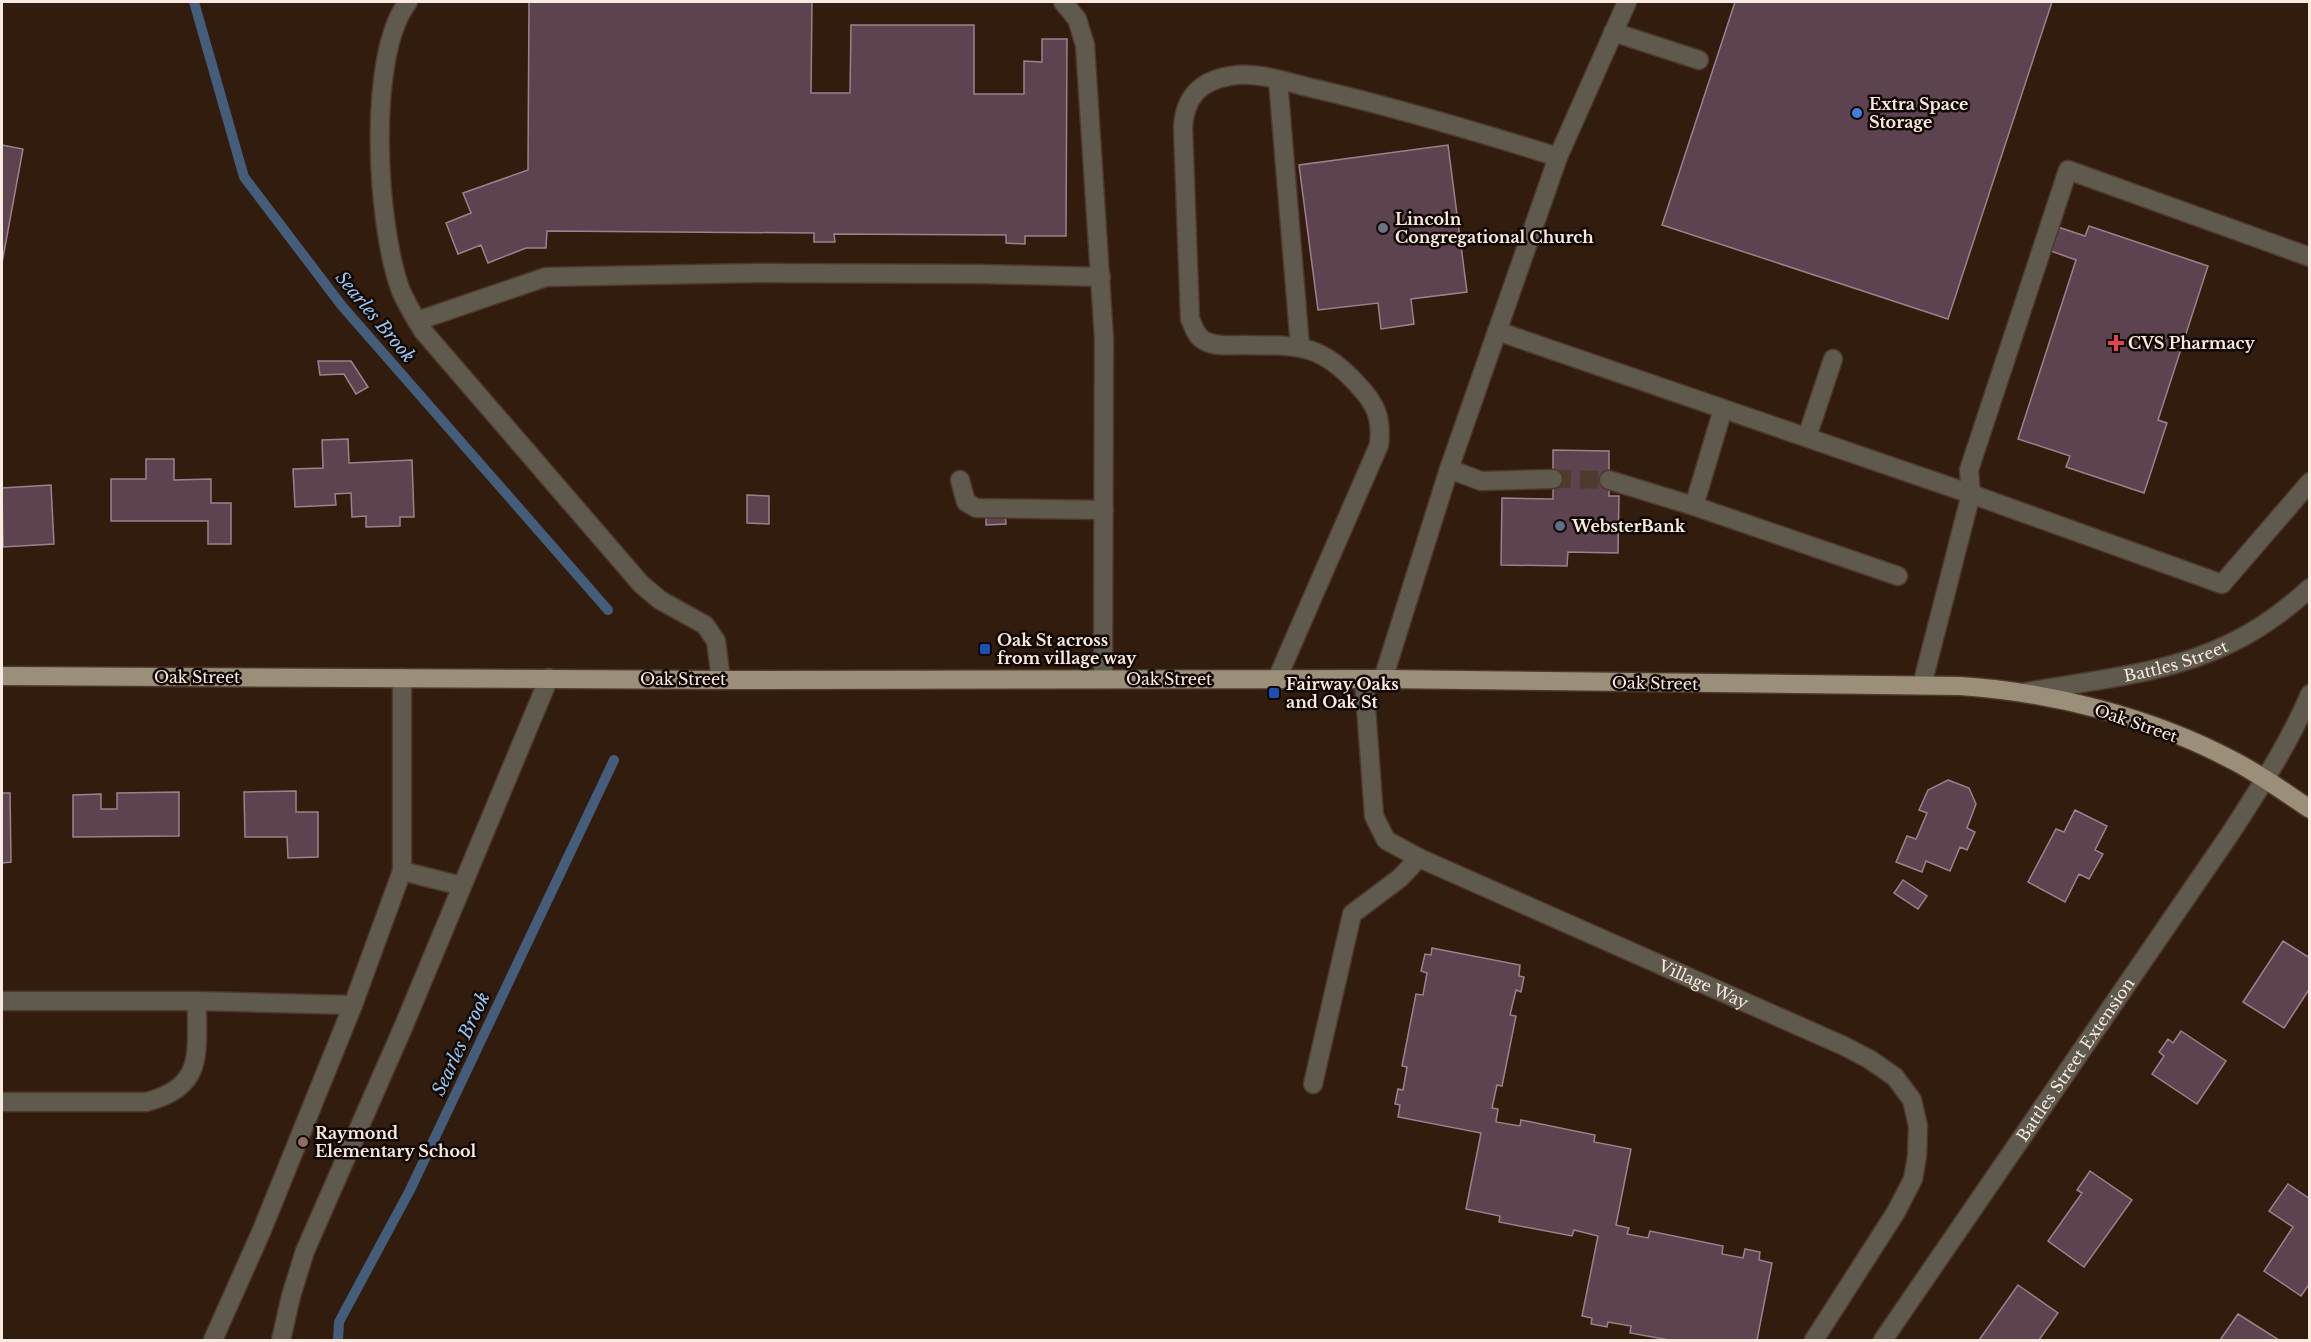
<svg xmlns="http://www.w3.org/2000/svg" width="2311" height="1342" viewBox="0 0 2311 1342" font-family="'Libre Baskerville',serif">
<style>
.lines{fill:none;stroke-linecap:round;stroke-linejoin:round}
.stream{stroke:#445d7a;stroke-width:10}
.building{fill:#5d434f;stroke:#9e808d;stroke-width:1.5}
.minor-tunnel{stroke:#4f3b2e;stroke-width:18;stroke-dasharray:18 9;stroke-linecap:butt}
.minor-casing{stroke:#4d392c;stroke-width:21}
.major-casing{stroke:#4d392c;stroke-width:21}
.minor{stroke:#5f594e;stroke-width:18}
.major{stroke:#9c8f7a;stroke-width:18}
.shop-dot{fill:#3f7fe0;stroke:#120904;stroke-width:2}
.worship-dot{fill:#6b7280;stroke:#120904;stroke-width:2}
.health-dot{fill:#e0444e;stroke:#120904;stroke-width:2}
.service-dot{fill:#5c6f8a;stroke:#120904;stroke-width:2}
.transit-dot{fill:#1a4fb4;stroke:#120904;stroke-width:2}
.education-dot{fill:#8d6e63;stroke:#120904;stroke-width:2}
.labels{text-anchor:middle;stroke-width:5;stroke-linejoin:round;paint-order:stroke}
.poi-label{font-size:16px;font-weight:bold;fill:#f9eae1;stroke:#120904;text-anchor:start}
.street-label{font-size:16px;fill:#f9eae1;stroke:#120904}
.water-label{font-size:18px;font-style:italic;fill:#99c6f8;stroke:#120904}
</style>
<rect width="100%" height="100%" fill="#311c0e"/>
<g class="lines">
<path class="stream" d="M194,2l50,175 98,129 266,304
M338,1340l1,-18 71,-132 204,-430"/>
</g>
<path class="building" d="M529,2h283l-1,91h39l1,-68h123v69h50v-33l18,1v-23h25l-1,197h-41v8l-19,-1v-8l-172,-1 1,8h-21v-9l-267,-2 -1,17h-20l-38,15 -7,-18 -23,9 -12,-31 25,-10 -8,-20 65,-23z
M1735,2h317l-104,317 -286,-94z
M2,145l21,4 -21,114z
M1448,145l19,147 -56,7 3,25 -33,5 -3,-26 -60,7 -19,-145z
M2089,226l119,40 -50,154 9,3 -23,70 -78,-26 4,-11 -52,-17 58,-179 -25,-9 7,-24 27,9z
M318,361h33l17,26 -12,7 -12,-20 -24,1z
M348,439l1,24 63,-3 2,57h-14v9l-34,1v-11l-14,1 -1,-24 -16,1 1,11 -41,2 -2,-38 30,-1 -1,-28z
M1553,450l56,1v45h10l-1,57 -50,-1 -1,14 -66,-1 1,-67 51,1z
M146,459h28v21l37,-1v24h20v41h-23v-23h-97v-42h35z
M51,485l3,59 -51,3 -1,-59z
M747,495l22,1v28l-22,-1z
M1005,514l1,10 -20,1v-10z
M1948,780l21,8 7,16 -9,24 8,4 -8,18 -7,-3 -10,24 -24,-10 -4,11 -26,-10 11,-26 9,3 11,-26 -8,-3 9,-20z
M296,791v21h22v45l-30,1 -1,-21h-42l-1,-45z
M179,792v44l-106,1v-42l28,-1v15h16v-16z
M2,793h8l1,69 -9,1z
M2075,810l32,16 -12,24 8,4 -14,25 -10,-5 -14,28 -37,-20 28,-53 8,3z
M1903,880l24,16 -9,13 -24,-16z
M2283,941l27,17v30l-26,40 -41,-26z
M1432,948l88,17 -1,11 5,1 -3,15 -5,-2 -6,25 6,1 -14,70 -5,-1 -5,23 6,1 -2,13 24,4 1,-6 74,15 -1,7 37,7 -15,76 13,3 -2,6 21,4 2,-7 73,15 -1,8 21,4 2,-9 15,3 -1,8 13,3 -15,77h-88l-39,-7 1,-7 -23,-4 -1,5 -16,-3 1,-6 -10,-2 16,-80 -24,-6 -2,6 -73,-14 1,-6 -34,-7 15,-76 -83,-16 2,-12 -5,-1 3,-15 5,1 4,-23 -5,-1 14,-72 7,1 4,-22 -6,-2 4,-17 6,1z
M2181,1031l45,30 -29,43 -45,-30 12,-18 -5,-4 9,-13 5,4z
M2090,1171l42,29 -48,67 -36,-26 34,-48 -5,-3z
M2288,1184l22,15v84l-9,13 -37,-25 29,-44 -24,-16z
M2018,1285l40,28 -19,27h-60z
M2238,1314l41,26h-59z"/>
<g class="lines">
<path class="minor-tunnel" d="M1553,479l56,1"/>
<g class="minor-casing">
<g id="minor">
<path d="M408,2c-42,54 -31,226 -7,289 6,14 15,28 22,40l218,253 19,16 45,25 11,16 5,39"/>
<path d="M1063,2l14,17 8,26 19,294 -1,340"/>
<path d="M1613,32l86,28"/>
<path d="M1278,80l22,267"/>
<path d="M417,321l129,-44 208,-4 228,1 119,3"/>
<path d="M1497,331l474,163 -2,-24 99,-300 242,87"/>
<path d="M1723,409l-29,97 204,70"/>
<path d="M1807,437l26,-78"/>
<path d="M1449,469l32,12 72,-2"/>
<path d="M960,480l6,22 10,6 128,2"/>
<path d="M1609,480l85,26"/>
<path d="M1277,679l102,-234c3,-28 -3,-41 -22,-61 -39,-43 -62,-38 -116,-39 -12,0 -25,2 -36,-4 -9,-4 -11,-14 -15,-22l-7,-192c2,-30 17,-46 47,-51 28,-5 59,7 86,13 82,19 162,43 242,68"/>
<path id="s1" d="M1364,679l10,137 12,24 33,18 425,188 25,13 26,18 17,23 6,26 -1,30 -4,23 -17,33 -82,128"/>
<path d="M1383,679l66,-210 109,-312 69,-155"/>
<path d="M1922,685l49,-191 251,90 88,-102"/>
<path id="s2" d="M2026,692c68,-12 142,-18 205,-49 27,-13 56,-34 79,-55"/>
<path d="M402,871l60,15"/>
<path d="M2,1001h195l156,4"/>
<path d="M1313,1084l39,-170 48,-36 19,-20"/>
<path d="M2,1102h144c60,-15 50,-50 51,-101"/>
<path d="M213,1340l49,-110 91,-225 49,-134v-193"/>
<path d="M281,1340l10,-44 14,-45 97,-221 147,-352"/>
<path id="s3" d="M1883,1340l347,-506c29,-45 59,-90 80,-140"/>
</g>
</g>
<g class="major-casing">
<path id="major" d="M2,676l719,4 662,-1 577,7c91,6 191,31 272,74 28,14 52,32 78,49"/>
</g>
<use href="#minor" class="minor"/>
<use href="#major" class="major"/>
</g>
<circle class="shop-dot" cx="1857" cy="113" r="6"/>
<circle class="worship-dot" cx="1383" cy="228" r="6"/>
<path class="health-dot" d="M2113 334h6v6h6v6h-6v6h-6v-6h-6v-6h6z"/>
<circle class="service-dot" cx="1560" cy="526" r="6"/>
<g class="transit-dot">
<rect x="979" y="643" width="12" height="12" rx="3"/>
<rect x="1268" y="687" width="12" height="12" rx="3"/>
</g>
<circle class="education-dot" cx="303" cy="1142" r="6"/>
<g class="labels">
<g class="poi-label">
<text x="1869" y="110">Extra Space<tspan x="1869" dy="18">Storage</tspan></text>
<text x="1395" y="225">Lincoln<tspan x="1395" dy="18">Congregational Church</tspan></text>
<text x="2128" y="349">CVS Pharmacy</text>
<text x="1572" y="532">WebsterBank</text>
<text x="997" y="646">Oak St across<tspan x="997" dy="18">from village way</tspan></text>
<text x="1286" y="690">Fairway Oaks<tspan x="1286" dy="18">and Oak St</tspan></text>
<text x="315" y="1139">Raymond<tspan x="315" dy="18">Elementary School</tspan></text>
</g>
<g class="street-label">
<text dy="6" stroke="none"><textPath href="#s2" startOffset="153">Battles Street</textPath></text>
<text x="197" y="683">Oak Street</text>
<text x="683" y="685">Oak Street</text>
<text x="1169" y="685">Oak Street</text>
<text transform="translate(1655 683) rotate(1)" y="6">Oak Street</text>
<text transform="translate(2136 723) rotate(19)" y="6">Oak Street</text>
<text dy="6" stroke="none"><textPath href="#s1" startOffset="513">Village Way</textPath></text>
<text dy="6" stroke="none"><textPath href="#s3" startOffset="340">Battles Street Extension</textPath></text>
</g>
<g class="water-label">
<text transform="translate(375 317) rotate(50)" y="6">Searles Brook</text>
<text transform="translate(461 1044) rotate(-65)" y="6">Searles Brook</text>
</g>
</g>
<rect width="2311" height="1342" fill="none" stroke="#f9eae1" stroke-width="6"/>
</svg>
